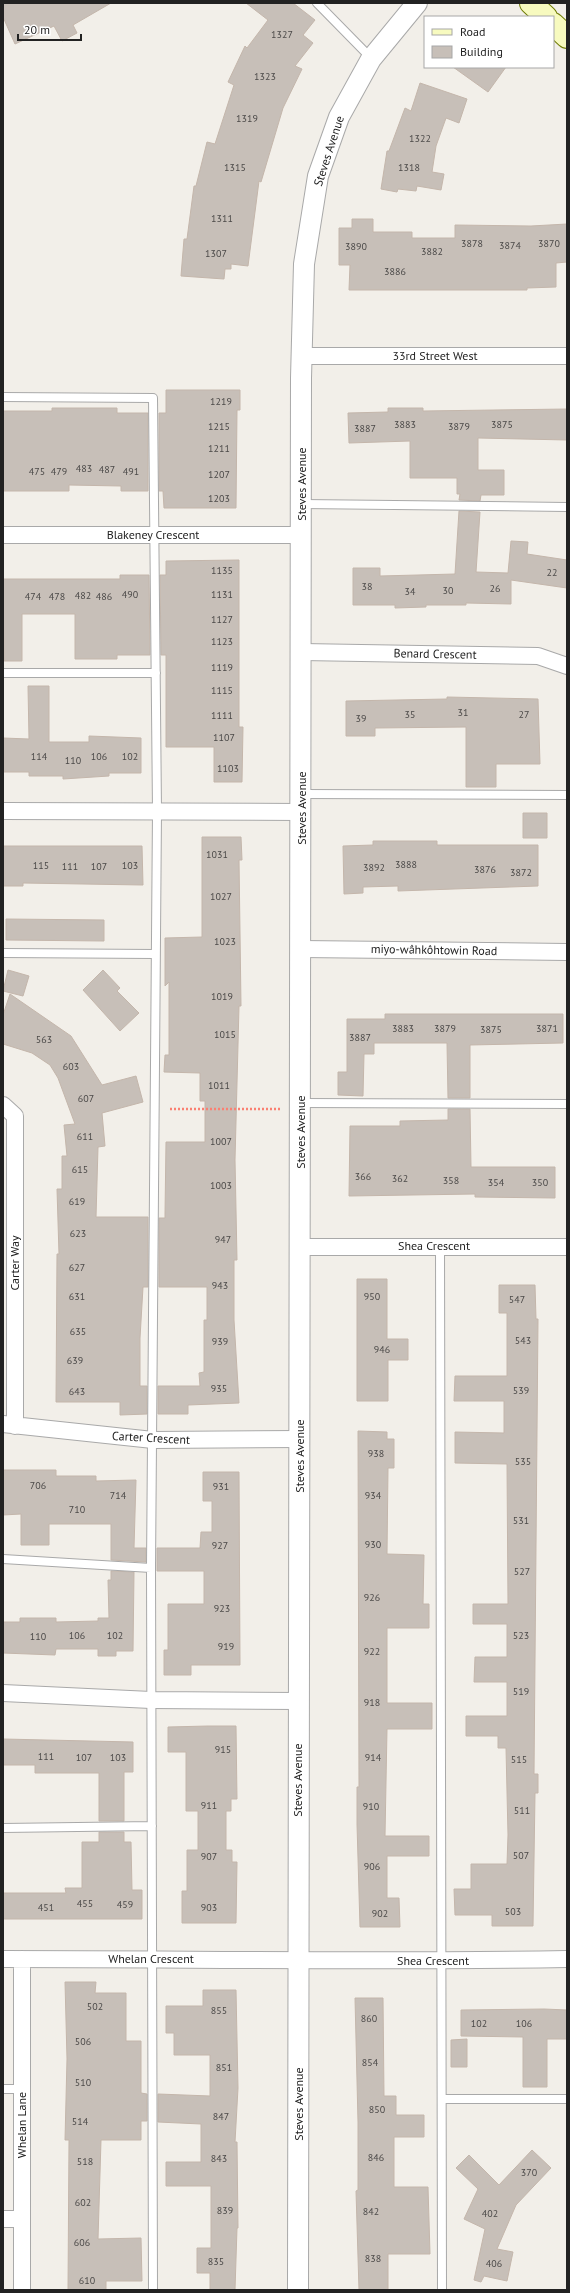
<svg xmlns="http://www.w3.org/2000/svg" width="570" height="2293" viewBox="0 0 570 2293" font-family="'PT Sans',sans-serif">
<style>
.building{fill:#c7bfb8;stroke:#c4b6ab}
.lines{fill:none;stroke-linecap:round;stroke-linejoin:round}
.service-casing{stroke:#a9a9a9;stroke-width:10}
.minor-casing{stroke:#a9a9a9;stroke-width:18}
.tertiary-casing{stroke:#a9a9a9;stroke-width:22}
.secondary-casing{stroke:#707d05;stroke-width:24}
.path{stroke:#fa8072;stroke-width:2.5;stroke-dasharray:2 2;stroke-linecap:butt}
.service{stroke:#fff;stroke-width:8}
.minor{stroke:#fff;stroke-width:16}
.tertiary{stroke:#fff;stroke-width:20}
.secondary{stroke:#f7fabf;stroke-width:22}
.labels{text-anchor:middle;stroke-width:3.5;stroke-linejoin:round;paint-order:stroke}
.number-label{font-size:10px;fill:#4b4948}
.street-label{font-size:12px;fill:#222;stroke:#fff}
</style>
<rect width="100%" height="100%" fill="#f2efe9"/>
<path class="building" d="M3,3h108l-38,22 4,8 -15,8 -8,-15 -39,18 -12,-27z
M246,3h47l22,17 -12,15 10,8 -18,23 7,3 -19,39 -22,74 -2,-1 -11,85 -17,-2v5h-6l-1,10 -43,-3 3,-37h3l7,-53h2l11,-44 8,2 19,-59 -6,-3 17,-36 2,2 21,-28z
M453,67h53l-18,25z
M420,83l47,16 -8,24 -13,-5 -10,28 -4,26 12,2 -3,16 -24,-4 -1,5 -18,-2 -1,3 -16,-3 6,-38h2l16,-43 6,3z
M352,219h21v13h39v6h43v-13l76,1 36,-2v38l-11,1v24l-29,1v2h-178l1,-25h-11v-37h13z
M166,390h74v20h-3l-1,98h-72l-1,-17h-4v-78h7z
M52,408h65v5h31v78h-27v-5l-52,-1v6h-66v-80h49z
M388,408h35v3l144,-2v31l-89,-2v32h26v25h-23l-1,6 -21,-1 1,-6h-3v-16h-47v-37l-61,2 -1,-30 40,-1z
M459,511l21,1 -4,60 32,1 3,-32 17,1 -1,12 40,6v28l-56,-8v24l-45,-1v2h-40v2l-31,1v-3h-42v-37h27v8l75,-2z
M239,560v167h4l-1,55h-28v-35h-48v-92h-5l-1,-80h6v-14z
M120,575h29l1,80h-33v4h-42v-45h-53v47h-18l-1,-82h117z
M28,686h21v56h40v-6l52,2v35h-32v3l-46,3v-3h-34v-4h-26v-34l26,1z
M447,697l91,2 2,65h-44v23h-30v-60l-91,1v8h-29v-35l101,-2z
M523,813h24v25h-24z
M202,837h39l1,23h-3l2,146h-2l-4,154 2,100h-3v60l5,83 -51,2v9h-30v-28h42l-1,-13 5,-1v-52h3v-33h-48v-69h6v-4l1,-72h39v-41h-5v-28l-36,-1 1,-17h4v-73l-4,4v-48l37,-1z
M373,841h64v4h101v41l-140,5v-5l-35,1v6l-19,1 -1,-48 30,-1z
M3,846h139l1,39 -120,-2v3h-20z
M6,919l98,1v21l-98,-1z
M8,970l21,6 -6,20 -20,-5z
M103,970l17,18 -3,3 22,22 -19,18 -37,-41z
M10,994l61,42 31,49 34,-9 7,26 -41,11 3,33 -7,1 -2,70h52v70h-5l-3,51v48h7v28l-27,1v-13h-64l1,-148h2l-2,-65h5v-33h5l-3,-31 11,-1 -17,-46 -8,-13 -18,-12 -29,-9v-29z
M385,1014h178v29l-93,2v53h-22l-1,-55h-73v11h-10l-1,42 -25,-1v-23h9v-53h38z
M448,1109h22l1,58h84v31l-80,-1v-3l-126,2 1,-70h50v-5l48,-1z
M357,1279h30v60h21v21h-20v41h-31z
M499,1285h36l1,34h2l-4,455h4v19h-3l-2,133h-41v-11h-37l-1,-26h17v-25h36l1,-29 -2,-87h-8v-12h-32v-20h41v-34h-33l1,-25h32v-33h-34v-20h35l-1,-140 -52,-1v-31l49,1v-32h-50l1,-25h52v-63h-8z
M358,1431l29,1v7h7v29h-6l-1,86 37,1 -1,49h6v24h-42v75h45v26h-45l-2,107h44v20h-42v42h12l1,29h-40l-3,-103v-37h2z
M3,1470h53v6h40v5l40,-1 -2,68h12v14l-35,-2v-36h-62v21h-28v-31l-18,1z
M203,1472h36l1,193h-49v10h-27v-25h4v-46h36v-33h-47v-23h43l1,-16h11v-31h-9z
M111,1571l23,1 -1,79h-17v5h-18v-7h-42l-1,6 -52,-2v-31h17v-4h36v4l42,-1v-3h11l-1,-38h3z
M208,1726h28l1,73h-6v12h-5v39h6v12h5l-1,61h-54v-32h5v-41h11v-39h-12v-59h-18v-25z
M3,1739l130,3v30h-9v49h-25v-48h-64v-8h-32z
M99,1832h25v10h7l1,48h10v29h-139v-26h63l-1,-5h17v-46h17z
M65,1982h31l-1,11h31v48h15v52l6,1v27h-6v19h-40l-3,99 43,-1 1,43h-36v9h-38l1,-150h-4l2,-81z
M203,1990h33l2,98 -3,54h2l1,86h-1l-2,62h-25v-17h-13v-25h14v-62h-45v-24h35v-38l-43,-2v-28l52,2v-41h-36v-22h-8v-27h37z
M355,1998h28l1,98h12v19h28v22h-30v50h34l2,67h-42v36h-29l-3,-99 2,-1v-68z
M544,2009l23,1v29h-20v48h-24v-50l-62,-1v-26z
M467,2039v28h-16v-27z
M532,2150l19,18 -35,37 -19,44 16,3 -6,29 -23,-5 -3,6 -7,-2 11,-51 -21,-10 14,-30 -22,-21 13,-13 30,30z"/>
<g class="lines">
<g class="service-casing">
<path id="service" d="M317,3l54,55
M3,397l150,1 4,413 -6,757 2,722
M302,504l265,3
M3,673h153
M302,794l265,1
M3,953l152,1
M301,1103l266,1
M440,1246l2,1044
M3,1559l148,9
M3,1828l149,-2
M3,2089h20
M442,2099h125"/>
</g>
<g class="minor-casing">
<path id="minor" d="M302,356h265
M3,535h299
M302,652l236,4 29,10
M3,811l299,1
M301,949l266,3
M3,1105l12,11v310
M301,1247h266
M3,1424l150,16 148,-1
M3,1693l148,7 148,1
M3,1959c188,0 376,3 564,0
M22,1959v331
M3,2219h19"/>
</g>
<g class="tertiary-casing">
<path id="tertiary" d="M298,2290l3,-1912 3,-114 14,-88 21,-59 32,-58 46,-56"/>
</g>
<g class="secondary-casing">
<path id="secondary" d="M531,3l15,14
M553,24l14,13"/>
</g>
<path class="path" d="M170,1109h111"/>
<use href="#service" class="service"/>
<use href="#minor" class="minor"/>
<use href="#tertiary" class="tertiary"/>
<use href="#secondary" class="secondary"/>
</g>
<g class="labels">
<g class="number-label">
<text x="282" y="38">1327</text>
<text x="265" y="80">1323</text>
<text x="247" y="122">1319</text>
<text x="420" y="142">1322</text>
<text x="235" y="171">1315</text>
<text x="409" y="171">1318</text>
<text x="222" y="222">1311</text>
<text x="472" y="247">3878</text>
<text x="549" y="247">3870</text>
<text x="510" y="249">3874</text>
<text x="356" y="250">3890</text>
<text x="432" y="255">3882</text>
<text x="216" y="257">1307</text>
<text x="395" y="275">3886</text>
<text x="221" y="405">1219</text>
<text x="405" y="428">3883</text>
<text x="502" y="428">3875</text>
<text x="219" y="430">1215</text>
<text x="459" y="430">3879</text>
<text x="365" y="432">3887</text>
<text x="219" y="452">1211</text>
<text x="84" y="472">483</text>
<text x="107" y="473">487</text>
<text x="37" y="475">475</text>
<text x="59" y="475">479</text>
<text x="131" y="475">491</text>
<text x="219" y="478">1207</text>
<text x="219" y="502">1203</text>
<text x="222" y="574">1135</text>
<text x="552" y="576">22</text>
<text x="367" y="590">38</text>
<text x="495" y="592">26</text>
<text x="448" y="594">30</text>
<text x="410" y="595">34</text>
<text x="130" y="598">490</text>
<text x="222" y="598">1131</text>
<text x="83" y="599">482</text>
<text x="33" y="600">474</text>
<text x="57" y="600">478</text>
<text x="104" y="600">486</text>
<text x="222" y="623">1127</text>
<text x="222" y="645">1123</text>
<text x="222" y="671">1119</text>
<text x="222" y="694">1115</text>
<text x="463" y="716">31</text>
<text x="410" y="718">35</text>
<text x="524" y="718">27</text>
<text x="222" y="719">1111</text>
<text x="361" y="722">39</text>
<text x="224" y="741">1107</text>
<text x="39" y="760">114</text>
<text x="99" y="760">106</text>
<text x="130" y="760">102</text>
<text x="73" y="764">110</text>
<text x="228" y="772">1103</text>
<text x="217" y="858">1031</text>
<text x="406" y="868">3888</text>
<text x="41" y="869">115</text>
<text x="130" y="869">103</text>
<text x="70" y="870">111</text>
<text x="99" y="870">107</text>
<text x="374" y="871">3892</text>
<text x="485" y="873">3876</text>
<text x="521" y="876">3872</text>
<text x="221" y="900">1027</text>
<text x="225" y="945">1023</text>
<text x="222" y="1000">1019</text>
<text x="403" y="1032">3883</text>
<text x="445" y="1032">3879</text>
<text x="547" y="1032">3871</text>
<text x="491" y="1033">3875</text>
<text x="225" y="1038">1015</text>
<text x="360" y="1041">3887</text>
<text x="44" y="1043">563</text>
<text x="71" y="1070">603</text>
<text x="219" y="1089">1011</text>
<text x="86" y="1102">607</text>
<text x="85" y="1140">611</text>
<text x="221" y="1145">1007</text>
<text x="80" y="1173">615</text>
<text x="363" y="1180">366</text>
<text x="400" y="1182">362</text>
<text x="451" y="1184">358</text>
<text x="496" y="1186">354</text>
<text x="540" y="1186">350</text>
<text x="221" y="1189">1003</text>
<text x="77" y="1205">619</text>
<text x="78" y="1237">623</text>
<text x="223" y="1243">947</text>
<text x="77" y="1271">627</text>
<text x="220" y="1289">943</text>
<text x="77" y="1300">631</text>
<text x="372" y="1300">950</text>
<text x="517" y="1303">547</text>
<text x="78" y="1335">635</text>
<text x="523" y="1344">543</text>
<text x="220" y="1345">939</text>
<text x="382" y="1353">946</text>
<text x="75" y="1364">639</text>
<text x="219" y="1392">935</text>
<text x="521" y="1394">539</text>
<text x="77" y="1395">643</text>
<text x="376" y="1457">938</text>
<text x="523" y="1465">535</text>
<text x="38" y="1489">706</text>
<text x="221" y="1490">931</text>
<text x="118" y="1499">714</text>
<text x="373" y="1499">934</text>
<text x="77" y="1513">710</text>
<text x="521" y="1524">531</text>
<text x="373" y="1548">930</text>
<text x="220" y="1549">927</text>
<text x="522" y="1575">527</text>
<text x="372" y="1601">926</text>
<text x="222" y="1612">923</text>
<text x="77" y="1639">106</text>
<text x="115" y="1639">102</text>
<text x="521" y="1639">523</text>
<text x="38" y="1640">110</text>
<text x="226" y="1650">919</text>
<text x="372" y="1655">922</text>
<text x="521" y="1695">519</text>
<text x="372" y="1706">918</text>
<text x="223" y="1753">915</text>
<text x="46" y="1760">111</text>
<text x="84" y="1761">107</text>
<text x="118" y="1761">103</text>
<text x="373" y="1761">914</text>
<text x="519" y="1763">515</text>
<text x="209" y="1809">911</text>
<text x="371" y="1810">910</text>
<text x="522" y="1814">511</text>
<text x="521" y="1859">507</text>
<text x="209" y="1860">907</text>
<text x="372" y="1870">906</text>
<text x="85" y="1907">455</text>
<text x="125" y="1908">459</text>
<text x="46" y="1911">451</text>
<text x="209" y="1911">903</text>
<text x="513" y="1915">503</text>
<text x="380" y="1917">902</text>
<text x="95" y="2010">502</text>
<text x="219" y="2014">855</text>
<text x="369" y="2022">860</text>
<text x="479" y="2027">102</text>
<text x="524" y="2027">106</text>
<text x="83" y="2045">506</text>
<text x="370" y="2066">854</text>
<text x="224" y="2071">851</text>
<text x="83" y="2086">510</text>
<text x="377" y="2113">850</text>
<text x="221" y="2120">847</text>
<text x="80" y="2125">514</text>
<text x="376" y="2161">846</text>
<text x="219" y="2162">843</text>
<text x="85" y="2165">518</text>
<text x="529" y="2176">370</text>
<text x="83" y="2206">602</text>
<text x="225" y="2214">839</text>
<text x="371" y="2215">842</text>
<text x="490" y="2217">402</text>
<text x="82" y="2246">606</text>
<text x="373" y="2262">838</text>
<text x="216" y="2265">835</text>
<text x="494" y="2267">406</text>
<text x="87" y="2284">610</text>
</g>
<g class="street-label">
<text transform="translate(329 151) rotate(-72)" y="4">Steves Avenue</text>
<text x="435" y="360">33rd Street West</text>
<text transform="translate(302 484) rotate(-90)" y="4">Steves Avenue</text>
<text x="153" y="539">Blakeney Crescent</text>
<text transform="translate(435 654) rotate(1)" y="4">Benard Crescent</text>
<text transform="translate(302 808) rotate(-90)" y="4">Steves Avenue</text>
<text transform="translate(434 950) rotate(1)" y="4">miyo-wâhkôhtowin Road</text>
<text transform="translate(301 1132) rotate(-90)" y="4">Steves Avenue</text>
<text x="434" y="1250">Shea Crescent</text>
<text transform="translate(15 1263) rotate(-90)" y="4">Carter Way</text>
<text transform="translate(151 1438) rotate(3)" y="4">Carter Crescent</text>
<text transform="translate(300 1456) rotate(-90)" y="4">Steves Avenue</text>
<text transform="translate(298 1780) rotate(-90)" y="4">Steves Avenue</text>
<text x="151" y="1963">Whelan Crescent</text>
<text x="433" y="1965">Shea Crescent</text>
<text transform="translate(299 2104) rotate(-90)" y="4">Steves Avenue</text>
<text transform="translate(22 2125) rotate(-90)" y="4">Whelan Lane</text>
</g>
</g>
<rect width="570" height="2293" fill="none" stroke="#222222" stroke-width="8"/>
<rect x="424" y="16" width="130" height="52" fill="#ffffff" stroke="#a7a7a7"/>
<rect x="432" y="29" width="20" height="6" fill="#f7fabf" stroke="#a7a7a7"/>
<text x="460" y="36" font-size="12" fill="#222222">Road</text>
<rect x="432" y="46" width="20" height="12" fill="#c7bfb8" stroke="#a7a7a7"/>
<text x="460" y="56" font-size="12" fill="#222222">Building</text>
<path d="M18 34v6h63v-6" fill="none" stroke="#222222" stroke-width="2"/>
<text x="24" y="34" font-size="12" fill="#222222" stroke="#ffffff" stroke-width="3" paint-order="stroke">20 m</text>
</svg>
